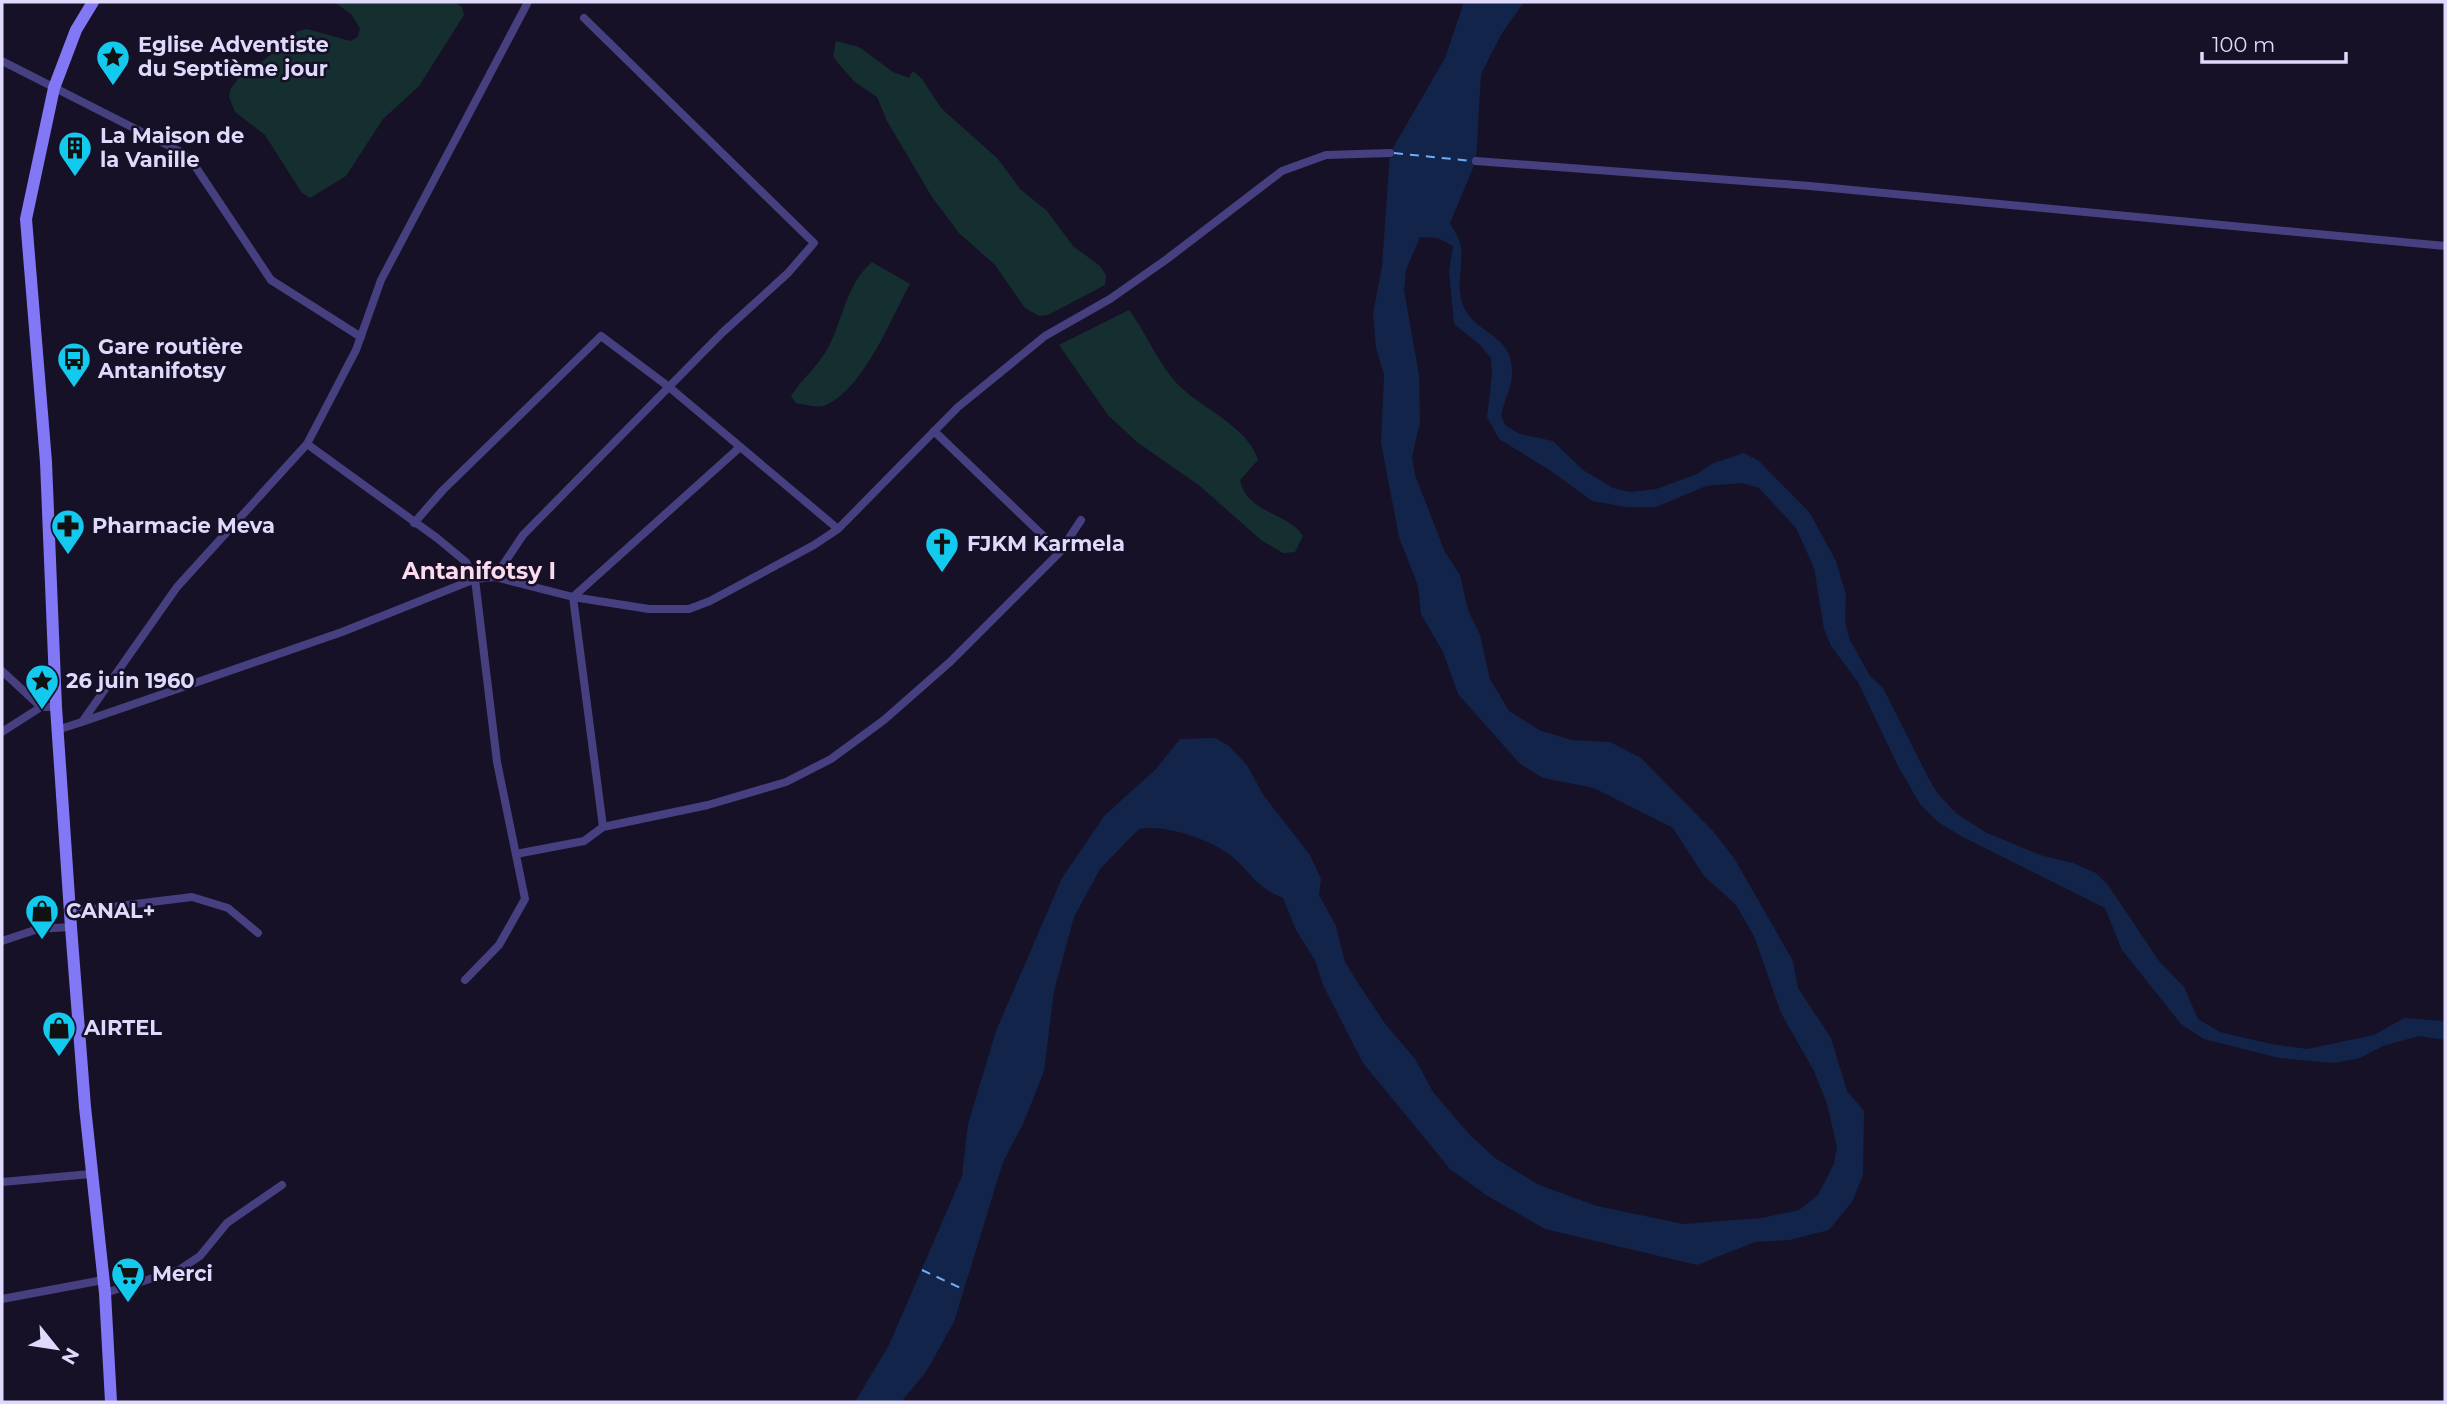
<svg xmlns="http://www.w3.org/2000/svg" width="2447" height="1404" viewBox="0 0 2447 1404" font-family="Montserrat,sans-serif">
<style>
.green{fill:#152f30}
.water{fill:#122449}
.lines{fill:none;stroke-linecap:round;stroke-linejoin:round}
.ferry{stroke:#6faef4;stroke-width:2;stroke-dasharray:9 7;stroke-linecap:butt}
.minor{stroke:#464081;stroke-width:8}
.secondary{stroke:#8277f5;stroke-width:12}
.labels{text-anchor:middle;stroke-width:5;stroke-linejoin:round;paint-order:stroke}
.poi-label{font-size:21px;font-weight:bold;fill:#dfd9fc;stroke:#161126;text-anchor:start}
.neighbourhood-label{font-size:23px;font-weight:bold;fill:#fcdbee;stroke:#161126}
</style>
<rect width="100%" height="100%" fill="#161126"/>
<path class="green" d="M334,2h121l7,5 2,8 -45,71 -36,33 -37,57 -36,22 -8,-5 -37,-58 -30,-23 -6,-15 2,-9 16,-20 16,-7 35,-30 9,-2 43,12 8,-4 2,-9 -9,-14z
M836,41l23,6 34,25 16,6 4,-7 9,8 19,29 57,51 22,30 27,22 26,35 27,20 6,9 -1,10 -57,30 -9,1 -14,-8 -30,-43 -36,-32 -27,-36 -45,-76 -10,-24 -22,-15 -17,-19 -5,-7z
M872,262l38,22c-18,33 -49,110 -87,122 -8,2 -19,-2 -27,-3l-5,-7c11,-17 27,-30 37,-48 16,-30 17,-62 44,-86z
M1129,310c19,25 31,60 56,81 24,21 63,37 73,69l-18,20c7,34 48,32 63,56l-8,16 -12,1 -22,-13 -61,-54 -63,-44 -29,-27 -49,-70z"/>
<path class="water" d="M1464,2h60l-22,31 -21,41 -5,87 -26,62c4,8 10,16 11,25 2,19 -5,35 1,54 10,33 52,30 50,72 0,15 -9,28 -11,42l5,10 14,8 33,7 30,29 30,18 17,4 26,-3 41,-15 14,-10 33,-11 15,8 51,52 26,48 10,34 -1,26 4,17 21,38 13,12 46,91 9,15 19,20 30,19 53,22 33,8 23,10 12,12 51,76 25,26 14,32 22,13 51,12 36,5 67,-14 30,-17 41,3v19l-26,-4 -36,10 -23,12 -26,5 -55,-5 -75,-19 -23,-15 -59,-74 -17,-42 -144,-72 -23,-14 -18,-18 -23,-40 -39,-82 -27,-36 -7,-17 -10,-61 -18,-40 -37,-40 -17,-5 -36,3 -50,21h-30l-34,-6 -41,-30 -52,-32 -12,-22 5,-42 -1,-17 -11,-13 -26,-21 -5,-52 4,-26 -15,-8 -18,-1 -14,33 -2,20 15,85 1,47 -8,35 3,18 30,77 15,23 8,35 12,25 10,44 19,32 30,19 33,10 38,2 31,16 72,73 21,27 59,103 5,27 33,50 16,53 17,20 -1,64 -11,27 -23,28 -39,10 -35,2 -58,23 -152,-36 -59,-34 -36,-26 -87,-106 -40,-78 -8,-25 -19,-30 -13,-32c-27,-12 -26,-18 -46,-37 -21,-20 -70,-37 -98,-32l-39,40 -26,48 -20,74 -10,80 -20,51 -21,40 -49,160 -28,50 -25,30h-46l34,-57 73,-169 6,-52 28,-93 66,-153 43,-63 50,-45 25,-31 35,-1 14,8 18,19 17,31 46,59 11,24 -2,16 17,31 9,36 9,15 32,48 29,34 18,33 36,42 26,24 44,27 58,21 86,18 78,-6 38,-8 19,-15 16,-31 3,-17 -10,-43 -13,-33 -33,-58 -27,-77 -18,-31 -32,-29 -31,-48 -79,-40 -51,-10 -23,-14 -62,-70 -15,-42 -22,-38 -3,-28 -19,-49 -18,-94 3,-68 -8,-27 -3,-34 9,-48 8,-113 55,-95z"/>
<g class="lines">
<path class="ferry" d="M1394,153l78,8
M922,1270l43,20"/>
<path class="minor" d="M2,61l179,91 14,14 76,114 90,57
M1476,161l334,25 635,60
M934,431l126,121
M307,444l130,94 29,24 9,17 22,183 28,137 -26,46 -34,35
M414,523l29,-33 158,-154 68,51 169,142
M495,577l28,-42 199,-202 66,-60 26,-30 -230,-225
M2,671l39,36h15
M82,722l260,-90 133,-53 20,-2 78,20 76,12h40l21,-8 104,-56 24,-16 120,-122 87,-71 65,-37 57,-40 115,-88 44,-16 64,-2
M60,729l22,-7 95,-135 130,-143 49,-94 25,-70 147,-278
M2,732l39,-25
M603,827l-30,-230 166,-149
M516,854l68,-13 19,-14 105,-22 78,-23 45,-23 53,-39 66,-58 110,-110 21,-32
M70,912l122,-15 36,11 30,25
M2,941l36,-12 33,-2
M2,1182l89,-8
M105,1293l74,-23 21,-14 27,-33 55,-38
M2,1299l101,-19"/>
<path class="secondary" d="M93,2l-17,28 -22,58 -28,131 20,243 10,245 15,220 14,180 20,186 6,109"/>
</g>
<defs>
<g id="sight-pin" transform="scale(1.75)"><path d="M0 17L-7.5 6A9.5 9.5 0 1 1 7.5 6Z" fill="#13caee" stroke="#161126"/><path d="M0-6L1.8-2.2L6-1.7L2.9 1.2L3.7 5.4L0 3.3L-3.7 5.4L-2.9 1.2L-6-1.7L-1.8-2.2Z" fill="#111"/></g>
<g id="building-pin" transform="scale(1.75)"><path d="M0 17L-7.5 6A9.5 9.5 0 1 1 7.5 6Z" fill="#13caee" stroke="#161126"/><path d="M-4-6H4V6H1V3H-1V6H-4ZM-2.5-4.3h1.7v1.8h-1.7ZM.8-4.3h1.7v1.8H.8ZM-2.5-1h1.7V.8h-1.7ZM.8-1h1.7V.8H.8Z" fill="#111"/></g>
<g id="bus-pin" transform="scale(1.75)"><path d="M0 17L-7.5 6A9.5 9.5 0 1 1 7.5 6Z" fill="#13caee" stroke="#161126"/><path d="M-5-6H5V4H4V6H2V4H-2V6H-4V4H-5ZM-3.5-4V0h7V-4ZM-3.5 1.2v1.5H-2V1.2ZM2 1.2v1.5H3.5V1.2Z" fill="#111"/></g>
<g id="pharmacy-pin" transform="scale(1.75)"><path d="M0 17L-7.5 6A9.5 9.5 0 1 1 7.5 6Z" fill="#13caee" stroke="#161126"/><path d="M-2-6h4v4h4v4h-4v4h-4v-4h-4v-4h4Z" fill="#111"/></g>
<g id="church-pin" transform="scale(1.75)"><path d="M0 17L-7.5 6A9.5 9.5 0 1 1 7.5 6Z" fill="#13caee" stroke="#161126"/><path d="M-1.2-6h2.4v3.5h3.3v2.4h-3.3V6h-2.4V-.1h-3.3v-2.4h3.3Z" fill="#111"/></g>
<g id="shop-pin" transform="scale(1.75)"><path d="M0 17L-7.5 6A9.5 9.5 0 1 1 7.5 6Z" fill="#13caee" stroke="#161126"/><path d="M-5-2.5h2.3a2.7 3.5 0 0 1 5.4 0H5L5.5 6h-11ZM-1.5-2.5h3a1.5 2.3 0 0 0-3 0Z" fill="#111"/></g>
<g id="supermarket-pin" transform="scale(1.75)"><path d="M0 17L-7.5 6A9.5 9.5 0 1 1 7.5 6Z" fill="#13caee" stroke="#161126"/><path d="M-6-5.5h2.5l.6 2H6L4.5 2H-2.5L-4.4-4H-6ZM-1.5 3.2a1.3 1.3 0 1 0 .1 0ZM3 3.2a1.3 1.3 0 1 0 .1 0Z" fill="#111"/></g>
</defs>
<g fill-rule="evenodd">
<use href="#sight-pin" x="113" y="57"/>
<use href="#building-pin" x="75" y="148"/>
<use href="#bus-pin" x="74" y="359"/>
<use href="#pharmacy-pin" x="68" y="526"/>
<use href="#church-pin" x="942" y="544"/>
<use href="#sight-pin" x="42" y="681"/>
<use href="#shop-pin" x="42" y="911"/>
<use href="#shop-pin" x="59" y="1028"/>
<use href="#supermarket-pin" x="128" y="1274"/>
</g>
<g class="labels">
<g class="poi-label">
<text x="138" y="52">Eglise Adventiste<tspan x="138" dy="24">du Septième jour</tspan></text>
<text x="100" y="143">La Maison de<tspan x="100" dy="24">la Vanille</tspan></text>
<text x="98" y="354">Gare routière<tspan x="98" dy="24">Antanifotsy</tspan></text>
<text x="92" y="533">Pharmacie Meva</text>
<text x="967" y="551">FJKM Karmela</text>
<text x="66" y="688">26 juin 1960</text>
<text x="66" y="918">CANAL+</text>
<text x="84" y="1035">AIRTEL</text>
<text x="152" y="1281">Merci</text>
</g>
<g class="neighbourhood-label">
<text x="479" y="579">Antanifotsy I</text>
</g>
</g>
<rect width="2447" height="1404" fill="none" stroke="#dfd9fc" stroke-width="7"/>
<g transform="translate(56 1348) rotate(120)" stroke="#161126" stroke-width="5" paint-order="stroke">
<path d="M0-5L12 26L0 18L-12 26Z" fill="#dfd9fc"/>
<text y="-10" font-size="19" font-weight="bold" text-anchor="middle" fill="#dfd9fc">N</text>
</g>
<path d="M2202 52v10h144v-10" fill="none" stroke="#dfd9fc" stroke-width="3.5"/>
<text x="2212" y="52" font-size="21" fill="#dfd9fc" stroke="#161126" stroke-width="5" paint-order="stroke">100 m</text>
</svg>
